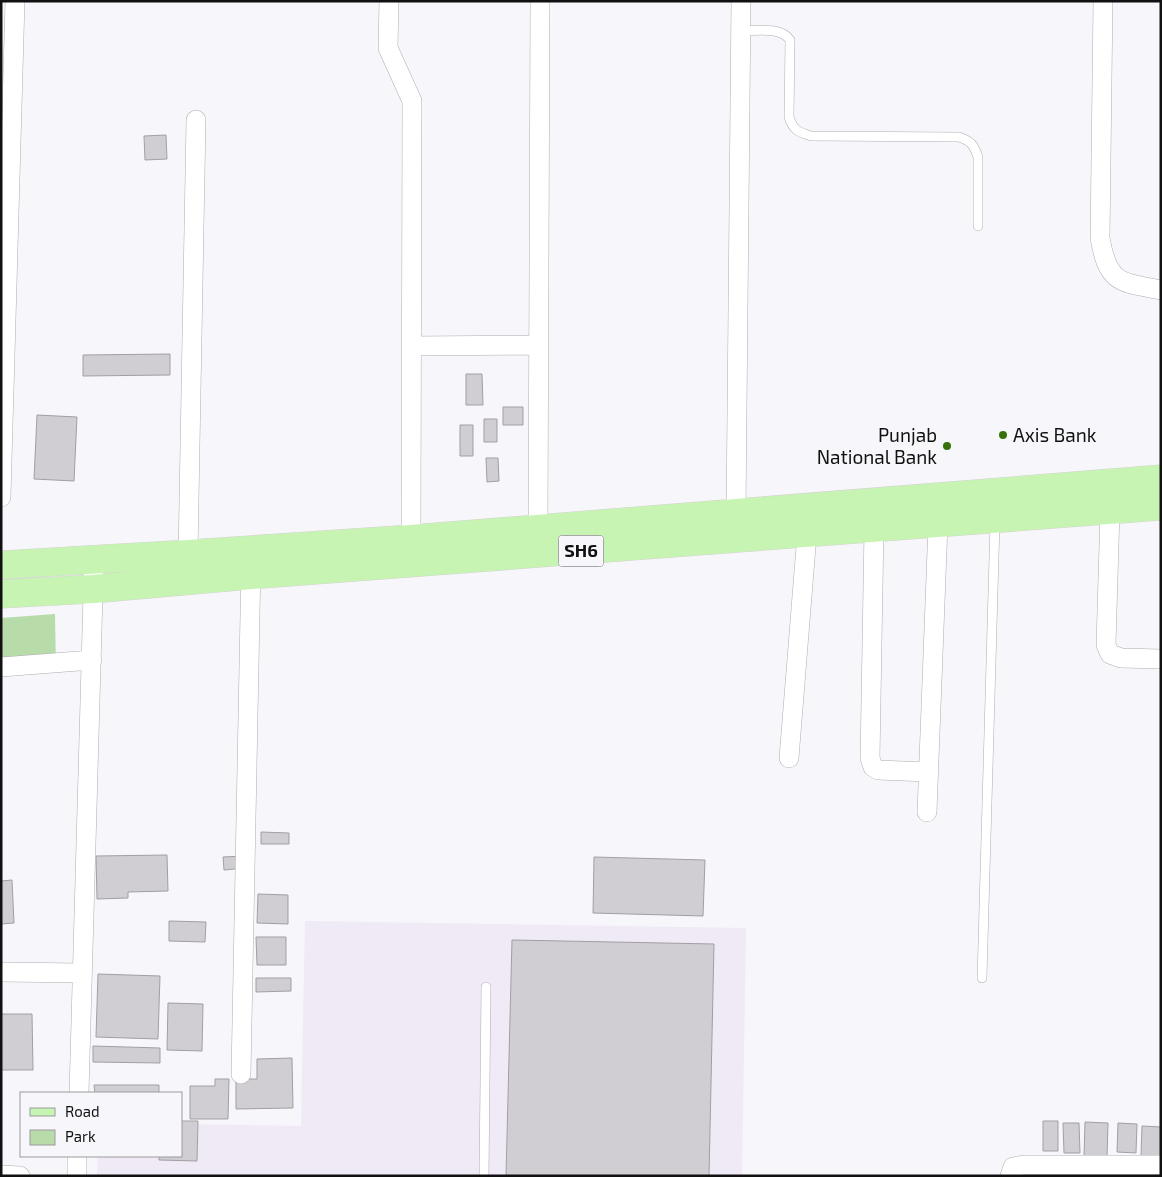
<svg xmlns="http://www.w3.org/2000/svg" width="1162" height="1177" viewBox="0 0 1162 1177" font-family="'Exo 2',sans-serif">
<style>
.built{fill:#efeaf5}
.green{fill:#b8dbaa}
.building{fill:#d0ced2;stroke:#a19fa3}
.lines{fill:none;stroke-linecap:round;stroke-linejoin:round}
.lane-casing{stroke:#aeadb0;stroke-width:10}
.street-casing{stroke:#aeadb0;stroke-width:20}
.primary-casing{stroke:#d4d4d4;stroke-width:29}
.lane{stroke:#fff;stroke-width:9}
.street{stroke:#fff;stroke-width:19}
.primary{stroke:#c8f4b3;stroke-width:28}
.poi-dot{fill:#357209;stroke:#f7f6fa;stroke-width:2}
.labels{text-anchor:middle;stroke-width:4;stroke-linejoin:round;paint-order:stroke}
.shield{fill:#f7f6fa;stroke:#565658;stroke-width:1}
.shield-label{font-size:18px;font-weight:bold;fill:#111112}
.poi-label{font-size:19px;fill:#111112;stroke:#f7f6fa;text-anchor:end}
</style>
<rect width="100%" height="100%" fill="#f7f6fa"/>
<path class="built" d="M305,921l441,7 -4,248h-645l1,-20h83v-32l120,2z"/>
<path class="green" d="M55,614l1,58 -55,4v-58z"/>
<path class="building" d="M166,135l1,24 -22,1 -1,-24z
M170,354v21l-87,1v-21z
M466,374h16l1,31h-17z
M503,407h20v18h-20z
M37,415l40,2 -3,64 -40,-2z
M484,419h13v23h-13z
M460,425h13v31h-13z
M486,458h12l1,23 -12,1z
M261,832l28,1v11h-28z
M167,855l1,36 -40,1v6l-31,1 -1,-43z
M244,856l1,12 -21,2 -1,-13z
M594,857l111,3 -2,56 -110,-3z
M12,880l2,43 -13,1v-43z
M258,894l30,1v29l-31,-1z
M169,921l37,1 -1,20 -36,-1z
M256,937h30v28h-29z
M512,940l202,4 -5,232h-203z
M98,974l62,2 -2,63 -62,-2z
M256,978h35v13l-35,1z
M168,1003l35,1 -1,47 -35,-1z
M1,1014h31l1,56h-32z
M93,1046l67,2v15l-67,-1z
M292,1058l1,50 -57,1v-30h21v-20z
M215,1079h14l-1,40h-38v-33h25z
M94,1085h65v8h-64z
M181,1121h17l-1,40 -38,-1v-4h22z
M1043,1121h15v30h-15z
M1085,1122l23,1 -1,34 -23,-1z
M1063,1123h16l1,30h-16z
M1118,1123l19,1 -1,29 -19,-1z
M1142,1126l19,1v29h-20z"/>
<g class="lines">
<g class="lane-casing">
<path id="lane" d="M740,31c16,0 40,-5 50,9l-1,77c4,13 9,15 22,19l148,1c12,4 15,8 19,20v69
M982,978l13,-456
M484,1176l2,-189"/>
</g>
<g class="street-casing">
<path id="street" d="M389,1l-1,47 24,53 -1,438
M1103,1l-3,237c8,46 20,44 61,52
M411,346l127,-1
M1,497l14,-496
M1110,511l-4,134 4,9 11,4 40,1
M736,514l5,-513
M538,529l2,-528
M874,529l-4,229 3,9 5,3 50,2
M188,554l8,-434
M1,667l91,-7
M789,758l18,-224
M927,812l11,-288
M1,972l81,1
M241,1074l10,-511
M79,1093l15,-534
M1,1175l19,1
M77,1176v-20
M1010,1176l3,-9 11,-2h137"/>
</g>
<g class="primary-casing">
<path id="primary" d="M1,565l187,-11 223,-15 750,-60
M1,594l92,-5 158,-14 910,-69"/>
</g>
<use href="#lane" class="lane"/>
<use href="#street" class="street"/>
<use href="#primary" class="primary"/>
</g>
<g class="poi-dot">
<circle cx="1003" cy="435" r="5"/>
<circle cx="947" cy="446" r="5"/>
</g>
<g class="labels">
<rect class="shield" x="558.5" y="535.5" width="45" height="31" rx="4"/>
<g class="shield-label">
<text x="581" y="557">SH6</text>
</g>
<g class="poi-label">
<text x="937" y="442">Punjab<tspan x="937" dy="22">National Bank</tspan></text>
<text x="1013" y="442" text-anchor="start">Axis Bank</text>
</g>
</g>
<rect width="1162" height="1177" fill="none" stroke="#111112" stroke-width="5"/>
<rect x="20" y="1092" width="162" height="65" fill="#f7f6fa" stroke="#9b9a9d"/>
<rect x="30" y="1108" width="25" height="8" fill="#c8f4b3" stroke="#9b9a9d"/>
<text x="65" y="1117" font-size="15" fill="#111112">Road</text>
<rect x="30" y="1130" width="25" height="15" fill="#b8dbaa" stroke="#9b9a9d"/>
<text x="65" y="1142" font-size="15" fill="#111112">Park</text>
</svg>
